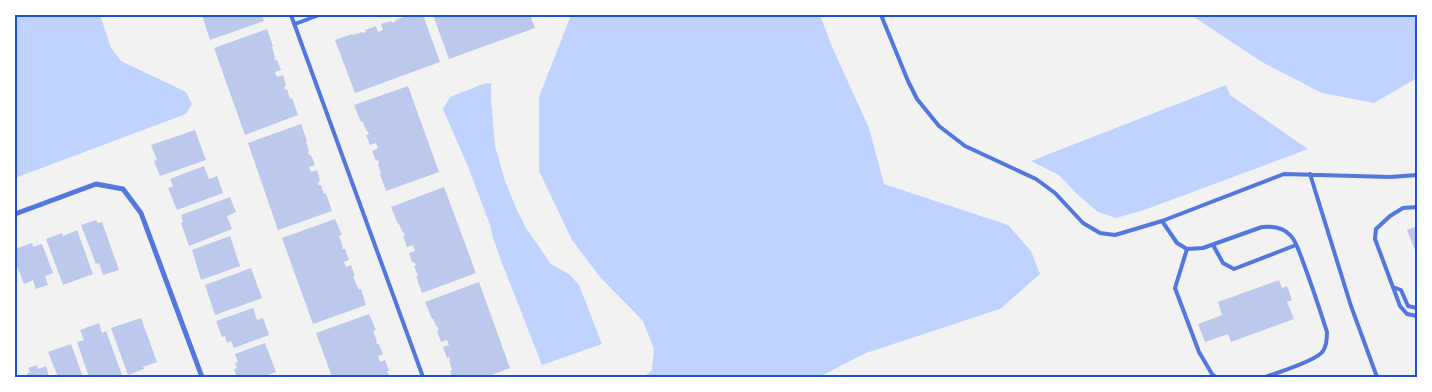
<svg xmlns="http://www.w3.org/2000/svg" width="1432" height="392" viewBox="0 0 1432 392" font-family="'DejaVu Sans',sans-serif">
<style>
.water{fill:#bfd3fe}
.building{fill:#bdc9ec}
.lines{fill:none;stroke-linecap:round;stroke-linejoin:round}
.service{stroke:#5277de;stroke-width:4}
.minor{stroke:#5277de;stroke-width:5}
.neatline{fill:none;stroke:#1d4ed8;stroke-width:2}
</style>
<rect width="100%" height="100%" fill="#f2f2f2"/>
<path class="water" d="M15,15h85l11,33 10,13 65,31 6,12 -6,10 -171,64z
M571,15h249l12,32 37,81 15,56 124,41 23,26 9,23 -40,35 -134,44 -47,24h-175l8,-7 2,-21 -11,-28 -43,-44 -28,-37 -33,-69v-74z
M1191,15h226v63l-43,25 -52,-10 -60,-31z
M491,83v16l4,47 10,35 11,27 10,20 25,36 18,10 10,11 23,59 -60,21 -40,-102 -9,-25 -3,-13 -21,-56 -26,-60 7,-12 33,-13z
M1226,85l4,10 78,54 -164,61 -28,8 -18,-6 -21,-18 -18,-19 -28,-14z"/>
<path class="building" d="M202,15h60l2,6 -54,19z
M404,15h19l17,47 -85,31 -20,-53 17,-6 1,1 9,-3 1,1 3,-1 -1,-2 11,-4 2,6 5,-2 -2,-6 11,-3v2l4,-2 -1,-1 9,-3z
M433,15h97l5,13 -86,31z
M267,29l6,17 -1,1 3,10h-1l1,3h2l4,10 -6,2 2,5 6,-2 3,11 -2,1 1,3 2,-1 3,10 2,-1 6,17 -53,20 -31,-87z
M408,86l31,86 -53,19 -6,-17 1,-1 -3,-9 1,-1 -1,-3 -2,1 -4,-10 6,-3 -2,-5 -6,2 -4,-10 3,-1 -2,-4 -1,1 -3,-9h-2l-7,-17z
M301,124l6,17 -1,1 3,9 -1,1 1,3h2l4,10 -6,2 2,5 6,-2 3,11 -2,1 1,3h2l3,9 2,-1 6,18 -54,19 -30,-87z
M195,130l11,30 -46,16 -6,-15 3,-1 -6,-15z
M204,166l5,13 8,-3 6,17 -46,17 -9,-22 5,-2 -3,-7z
M444,187l32,86 -54,20 -6,-17h2l-4,-10 2,-1 -2,-3h-2l-3,-9 6,-2 -2,-6 -6,2 -4,-11h2l-1,-4 -1,1 -4,-9h-1l-7,-17z
M230,197l6,15 -9,4 5,13 -43,17 -8,-23 2,-1 -2,-7z
M335,219l7,16 -3,1 4,11h-1l1,2h2l4,11 -5,2 2,5 5,-2 4,11h-2l1,3 5,11 2,-1 5,16 -53,19 -31,-86z
M96,220l2,3 4,-1 17,48 -16,5 -4,-12 -3,1 -15,-39z
M1417,226v29l-10,-25z
M77,230l16,44 -30,11 -17,-46 16,-6 1,3z
M230,236l10,30 -39,14 -9,-30z
M32,243l1,4 9,-3 11,29 -8,3 3,9 -12,4 -3,-9 -9,4 -9,-23v-12z
M251,268l11,30 -47,17 -10,-30z
M1279,280l3,8 5,-2 5,14 -5,2 7,17 -63,23 -3,-8 -23,8 -7,-18 24,-9 -4,-13z
M479,282l31,86 -24,9h-34l-2,-6 2,-1 -3,-10h1l-1,-3 -2,1 -4,-11 6,-2 -2,-5 -6,2 -4,-11 2,-1 -1,-3h-1l-4,-8h-1l-7,-17z
M253,308l4,12 6,-2 6,17 -35,13 -3,-7 -4,2 -2,-7 -3,1 -6,-16z
M369,314l7,16 -3,1 4,10 -1,1 1,2h2l4,10 -5,2 2,6 5,-2 4,11h-2l3,6h-58l-16,-44z
M141,318l16,44 -14,5 1,2 -16,6 -17,-47z
M99,323l3,10 4,-2 16,44 -5,2h-28l-12,-35 7,-2 -4,-10z
M265,343l11,29 -13,5h-26l-3,-8 3,-1 -2,-5 3,-1 -3,-8z
M71,344l12,33h-25l-10,-25z
M37,365l1,4 8,-3 3,11h-21l-1,-3 3,-2 -2,-4z"/>
<g class="lines">
<path class="service" d="M291,15l132,362
M881,15l27,66 9,18 22,27 26,20 71,33 19,14 28,30 17,10 15,2 47,-14 122,-47 106,3 27,-2
M295,24l24,-9
M1310,174l41,132 26,71
M1417,207l-14,1 -13,8 -14,13 -1,10 25,67 7,8 10,2
M1162,221l15,22 10,6 16,-1 59,-21c9,-1 21,0 28,8 6,5 9,17 12,24 9,24 17,48 25,73 0,6 0,13 -4,19 -5,9 -46,22 -58,26
M1213,245l10,18 11,6 62,-24
M1187,249l-12,39 24,64 13,22 4,3
M1393,287l8,3 7,16 9,2"/>
<path class="minor" d="M15,214l81,-30 27,5 18,24 61,164"/>
</g>
<rect width="1432" height="392" fill="none" stroke="#ffffff" stroke-width="32"/>
<rect x="16" y="16" width="1400" height="360" class="neatline"/>
</svg>
